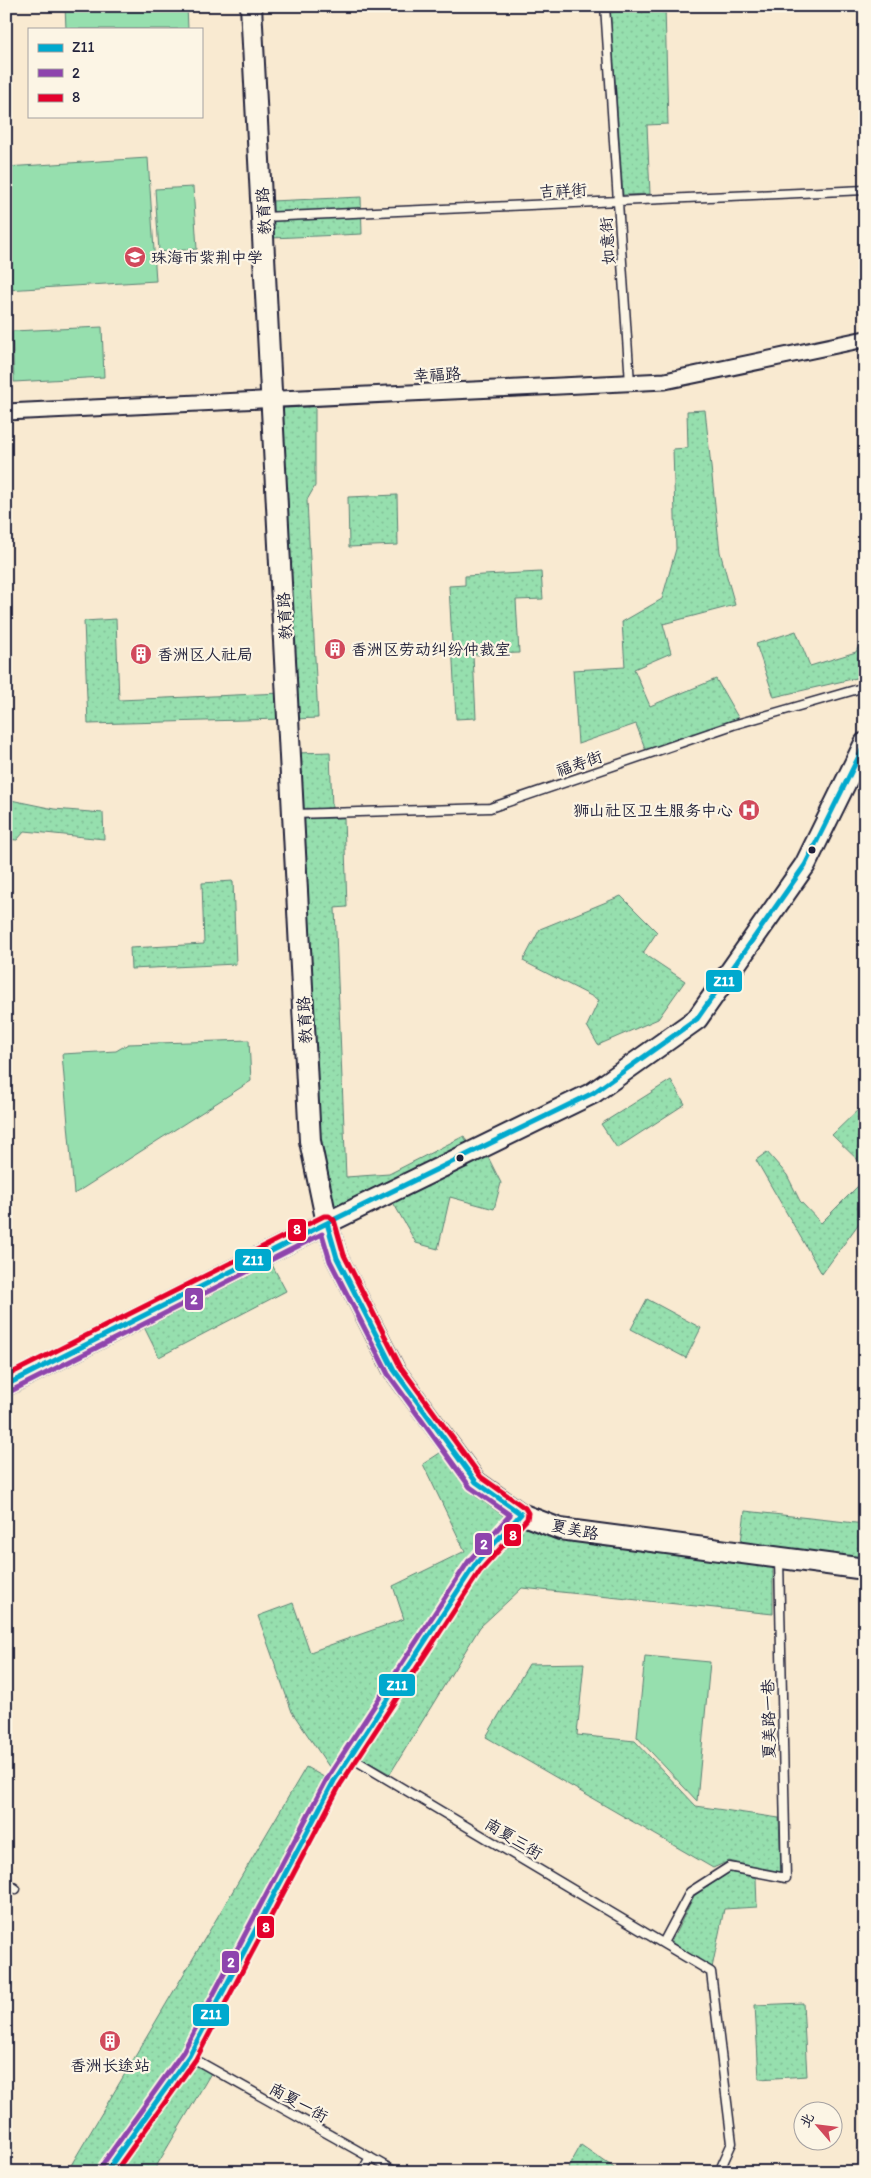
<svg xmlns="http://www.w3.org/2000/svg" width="871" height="2178" viewBox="0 0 871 2178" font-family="Itim,'LXGW WenKai TC',sans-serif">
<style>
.grass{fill:url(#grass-dots);stroke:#5c8074}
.park{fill:#96dfae;stroke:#5c8074}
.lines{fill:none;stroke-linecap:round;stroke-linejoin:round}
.lane-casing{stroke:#22223b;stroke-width:11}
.street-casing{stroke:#22223b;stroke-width:19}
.secondary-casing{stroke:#22223b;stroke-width:24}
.lane{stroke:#fcf5e5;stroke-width:8}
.street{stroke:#fcf5e5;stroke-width:15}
.secondary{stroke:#fcf5e5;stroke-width:20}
.bus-1-casing{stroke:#fcf5e5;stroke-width:9}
.bus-2-casing{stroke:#fcf5e5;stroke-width:9}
.bus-3-casing{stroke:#fcf5e5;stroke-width:9}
.bus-1{stroke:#00a9ce;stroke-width:5}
.bus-2{stroke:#8e44ad;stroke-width:5}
.bus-3{stroke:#e4002b;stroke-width:5}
.bus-dot{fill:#22223b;stroke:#fcf5e5;stroke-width:2}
.labels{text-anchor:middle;stroke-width:4.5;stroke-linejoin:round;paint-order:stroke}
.street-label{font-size:16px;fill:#22223b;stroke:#fcf5e5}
.poi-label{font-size:16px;fill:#22223b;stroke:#fcf5e5;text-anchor:start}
.line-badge{stroke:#fcf5e5;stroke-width:2}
.badge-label{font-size:14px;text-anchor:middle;font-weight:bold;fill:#fff}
</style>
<defs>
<pattern id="grass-dots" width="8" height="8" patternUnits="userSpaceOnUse" patternTransform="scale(1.25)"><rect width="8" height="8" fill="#96dfae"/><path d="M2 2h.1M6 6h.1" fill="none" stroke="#81bf97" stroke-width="1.8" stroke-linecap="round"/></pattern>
</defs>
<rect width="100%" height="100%" fill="#f9ead1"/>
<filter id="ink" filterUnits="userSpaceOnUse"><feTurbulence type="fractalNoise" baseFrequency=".02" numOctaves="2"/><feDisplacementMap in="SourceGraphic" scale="10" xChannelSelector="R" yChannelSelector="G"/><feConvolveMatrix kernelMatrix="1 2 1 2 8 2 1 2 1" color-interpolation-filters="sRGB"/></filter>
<g filter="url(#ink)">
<path class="grass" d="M610,6h55l3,118 -21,1 3,69 -27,1z
M361,197l1,37 -90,4 -1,-37z
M315,405v81l-8,14 11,218 -24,1 -15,-313z
M705,410l15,142 15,53 -72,19 8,29 -37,16 16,37 66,-27 23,40 -93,32 -10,-27 -58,20 -5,-74 52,-3 -3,-45 40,-23 14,-50 -3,-100 15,-1 -1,-37z
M397,495l1,50 -49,2 -1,-50z
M541,572l2,27 -27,1 3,53 -46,2 3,63 -20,1 -7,-133 16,-1v-9z
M116,619l3,81 163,-7v26l-194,5 -4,-103z
M796,631l14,35 46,-14 9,-19v43l-91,21 -18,-53z
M330,752l2,56 -33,2 -3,-57z
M6,799l48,10 49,4 1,26 -79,-8 -8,9 -11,-1z
M344,818l3,89 -12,1 11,269 43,-3 75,-38 6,12 -140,70 -15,-76 -16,-323z
M233,881l3,83 -105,5 -1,-21 74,-4 -2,-61z
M621,896l36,36 -14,21 42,28 -27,38 -60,26 -11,-19 12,-26 -76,-39 17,-32z
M671,1080l14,24 -68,44 -16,-24z
M865,1103v64l-33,-32z
M485,1151l16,32 -7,26 -44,-12 -12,52 -22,-6 -26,-46z
M767,1152l20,23 13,26 21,22 44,-44v36l-43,59 -66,-114z
M269,1259l17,32 -127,66 -16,-32z
M647,1299l54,29 -15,30 -55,-29z
M446,1449l69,65 -181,260 -42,-62 -34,-96 35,-13 17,49 94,-33 -11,-33 72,-35 -42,-87z
M745,1511l120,13v39l-125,-13z
M523,1519l250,42v53l-251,-26 -42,39 -90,147 -34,-19 120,-184z
M584,1663l-7,72 58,6 61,65 83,12 2,55 -52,-12 -16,7 -227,-131 43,-73z
M306,1767l25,14 -146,272 -84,119h-34z
M729,1872l27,6 1,29 -33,2 -12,59 -41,-26 23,-46z
M803,2003l4,73 -48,3 -4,-74z
M191,2061l20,12 -58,99h-41z
M581,2145l39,27h-54z"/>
<path class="park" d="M65,6h122l1,23h-122z
M148,158l8,123 -150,9v-123z
M193,187l4,62 -38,3 -4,-63z
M102,327l2,50 -90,5 -2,-51z
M6,332h4l2,50h-6z
M249,1040l2,41 -177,113 -12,-140 54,-3 12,-7z
M645,1656l65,6 -13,139 -60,-64z"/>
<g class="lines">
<g class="lane-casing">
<path id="lane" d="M605,6l25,377
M263,217l602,-27
M294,814l196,-6 243,-83 132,-38
M350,1757l361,215 21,171 -13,29
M6,1882l10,7
M663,1943l27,-51 39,-25 57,11 -7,-319
M189,2056l207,116
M362,2172l8,-15"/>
</g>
<g class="street-casing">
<path id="street" d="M6,412l659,-31 200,-42
M106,2172l83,-116 145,-275 140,-215 47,-52"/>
</g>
<g class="secondary-casing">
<path id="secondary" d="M251,6l59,1135 17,82 10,35 57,112 82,112 45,32 39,15 305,40
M6,1385l321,-162 266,-130 104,-74 108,-154 60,-122"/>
</g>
<use href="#lane" class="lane"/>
<use href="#street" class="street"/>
<use href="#secondary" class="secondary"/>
<g class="bus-1-casing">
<path id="bus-1" d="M6,1385l321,-162 266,-130 104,-74 108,-154 60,-121
M106,2172l83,-116 145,-275 140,-215 47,-52 -45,-32 -82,-112 -57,-112 -10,-35"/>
</g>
<g class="bus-2-casing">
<path id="bus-2" d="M9,1392l313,-158 8,27 58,113 82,113 40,28 -42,47 -140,215 -145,275 -83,116"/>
</g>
<g class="bus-3-casing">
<path id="bus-3" d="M6,1376l318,-160h5l5,4 10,35 56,111 81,111 44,31 3,5 -1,6 -47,52 -140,214 -144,274 -81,113"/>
</g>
<use href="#bus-1" class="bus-1"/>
<use href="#bus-2" class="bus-2"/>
<use href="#bus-3" class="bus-3"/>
</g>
</g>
<defs>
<g id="school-disc" transform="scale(1.125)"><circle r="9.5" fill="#d1495b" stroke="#fcf5e5"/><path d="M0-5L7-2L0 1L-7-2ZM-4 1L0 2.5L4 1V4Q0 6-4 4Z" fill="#fff"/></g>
<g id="building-disc" transform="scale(1.125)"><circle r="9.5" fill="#d1495b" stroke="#fcf5e5"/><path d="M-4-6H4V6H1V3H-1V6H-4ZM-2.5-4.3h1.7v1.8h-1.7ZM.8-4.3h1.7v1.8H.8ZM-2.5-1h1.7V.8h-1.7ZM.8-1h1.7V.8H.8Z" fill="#fff"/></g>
<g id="hospital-disc" transform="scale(1.125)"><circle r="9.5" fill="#d1495b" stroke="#fcf5e5"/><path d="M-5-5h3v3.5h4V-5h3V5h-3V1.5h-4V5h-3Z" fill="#fff"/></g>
</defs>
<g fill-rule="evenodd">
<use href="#school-disc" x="135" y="257"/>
<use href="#building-disc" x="335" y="649"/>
<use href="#building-disc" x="141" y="654"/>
<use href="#hospital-disc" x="749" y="810"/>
<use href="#building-disc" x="110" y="2041"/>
</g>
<g class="bus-dot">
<circle cx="812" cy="850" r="4.5"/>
<circle cx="460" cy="1158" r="4.5"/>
</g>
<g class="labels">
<g class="street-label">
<text transform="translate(563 190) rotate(-3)" y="6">吉祥街</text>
<text transform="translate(263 211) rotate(-93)" y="6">教育路</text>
<text transform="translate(607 241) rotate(-94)" y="6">如意街</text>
<text transform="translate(437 374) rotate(-3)" y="6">幸福路</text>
<text transform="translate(284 616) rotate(-93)" y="6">教育路</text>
<text transform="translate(579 763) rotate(-19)" y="6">福寿街</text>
<text transform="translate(304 1020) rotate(-93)" y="6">教育路</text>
<text transform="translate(575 1529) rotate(11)" y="6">夏美路</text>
<text transform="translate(768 1719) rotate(-91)" y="6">夏美路一巷</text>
<text transform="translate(514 1838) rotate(31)" y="6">南夏三街</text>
<text transform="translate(299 2102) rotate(29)" y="6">南夏一街</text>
</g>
<g class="poi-label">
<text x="151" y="263">珠海市紫荆中学</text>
<text x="351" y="655">香洲区劳动纠纷仲裁室</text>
<text x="157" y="660">香洲区人社局</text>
<text x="733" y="816" text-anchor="end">狮山社区卫生服务中心</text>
<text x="110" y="2071" text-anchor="middle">香洲长途站</text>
</g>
</g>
<g class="line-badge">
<rect x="705" y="969" width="38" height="24" rx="5" fill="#00a9ce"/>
<rect x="287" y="1218" width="20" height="24" rx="5" fill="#e4002b"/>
<rect x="234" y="1248" width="38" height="24" rx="5" fill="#00a9ce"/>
<rect x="184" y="1287" width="20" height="24" rx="5" fill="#8e44ad"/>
<rect x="503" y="1523" width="19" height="24" rx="5" fill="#e4002b"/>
<rect x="474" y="1532" width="19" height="24" rx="5" fill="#8e44ad"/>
<rect x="378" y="1673" width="38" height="24" rx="5" fill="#00a9ce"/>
<rect x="256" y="1915" width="19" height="24" rx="5" fill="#e4002b"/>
<rect x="221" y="1950" width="19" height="24" rx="5" fill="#8e44ad"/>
<rect x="192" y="2003" width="38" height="24" rx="5" fill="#00a9ce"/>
</g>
<g class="badge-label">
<text x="724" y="986">Z11</text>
<text x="297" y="1234">8</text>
<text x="253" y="1265">Z11</text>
<text x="194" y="1304">2</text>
<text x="513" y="1540">8</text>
<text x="484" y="1549">2</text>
<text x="397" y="1690">Z11</text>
<text x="266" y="1932">8</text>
<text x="231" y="1967">2</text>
<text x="211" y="2019">Z11</text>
</g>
<rect width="871" height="2178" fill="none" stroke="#fcf5e5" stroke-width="25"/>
<rect x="12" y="12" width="846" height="2153" fill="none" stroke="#22223b" stroke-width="2" filter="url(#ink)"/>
<rect x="28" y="28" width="175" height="90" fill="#fcf5e5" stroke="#a5a1a1"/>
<rect x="38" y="44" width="25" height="8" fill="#00a9ce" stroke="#a5a1a1"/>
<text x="72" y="52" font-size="15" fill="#22223b">Z11</text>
<rect x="38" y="69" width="25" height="8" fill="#8e44ad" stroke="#a5a1a1"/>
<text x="72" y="78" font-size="15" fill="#22223b">2</text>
<rect x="38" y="94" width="25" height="8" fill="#e4002b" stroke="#a5a1a1"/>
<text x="72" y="102" font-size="15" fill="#22223b">8</text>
<g transform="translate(818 2126) rotate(298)"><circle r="24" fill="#fcf5e5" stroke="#a5a1a1"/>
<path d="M0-4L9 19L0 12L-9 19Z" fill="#d1495b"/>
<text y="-8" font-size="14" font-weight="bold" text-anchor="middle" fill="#22223b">北</text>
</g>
</svg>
